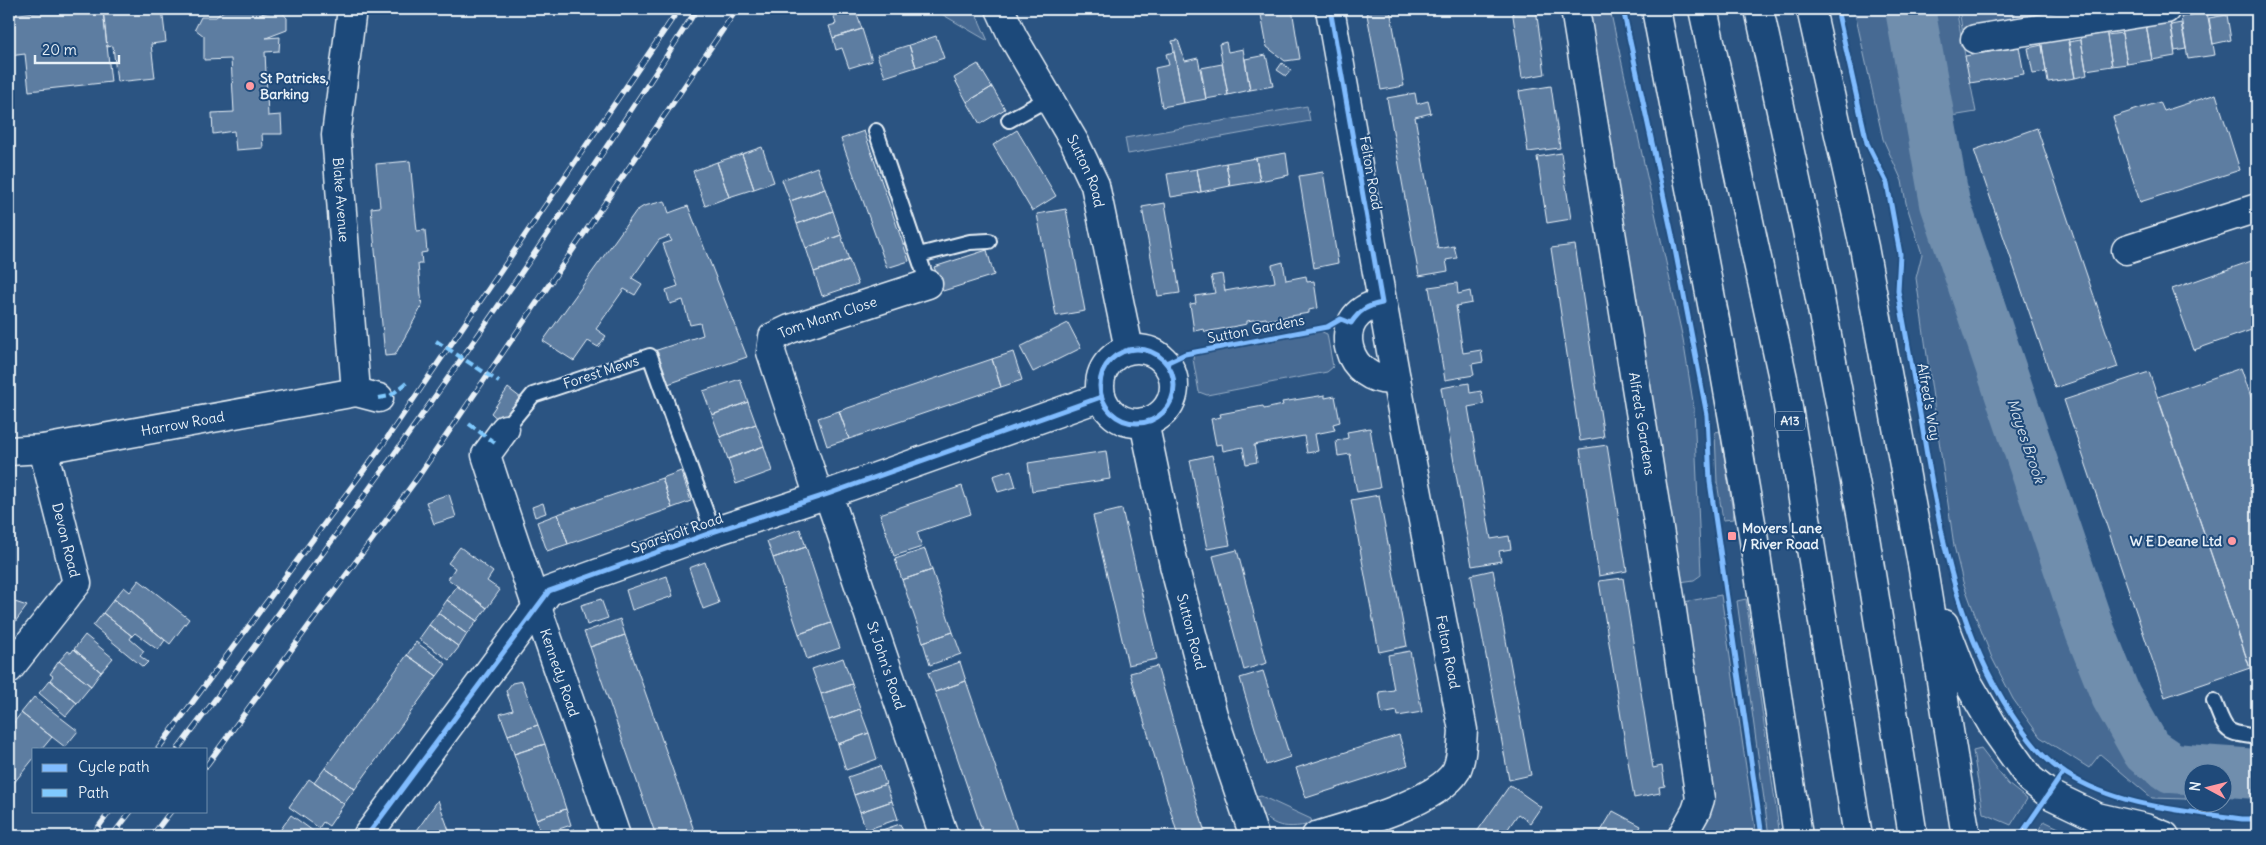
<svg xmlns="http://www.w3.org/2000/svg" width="2266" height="845" viewBox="0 0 2266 845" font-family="Delius,sans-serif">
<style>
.green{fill:#476b93;stroke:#98aec6}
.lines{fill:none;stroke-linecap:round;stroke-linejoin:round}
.river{stroke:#708ead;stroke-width:50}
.building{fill:#5d7da1;stroke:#e8f1f8}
.service-casing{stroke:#e8f1f8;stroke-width:18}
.minor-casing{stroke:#e8f1f8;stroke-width:31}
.trunk-casing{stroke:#e8f1f8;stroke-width:31}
.service{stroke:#1f4a7a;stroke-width:14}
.minor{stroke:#1f4a7a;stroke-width:28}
.trunk{stroke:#1f4a7a;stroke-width:28}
.rail-casing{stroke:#e8f1f8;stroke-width:5.5}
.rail{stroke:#1f4a7a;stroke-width:4;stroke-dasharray:11;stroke-linecap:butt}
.quiet{stroke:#80caff;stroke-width:4;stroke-dasharray:8 4;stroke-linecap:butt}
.cycleway-casing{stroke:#1f4a7a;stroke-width:8}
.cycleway{stroke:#80bcff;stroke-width:5}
.poi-dot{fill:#ff9aa2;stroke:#1f4a7a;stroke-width:2}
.labels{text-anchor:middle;stroke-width:4;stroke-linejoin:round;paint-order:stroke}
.shield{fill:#1f4a7a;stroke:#acbfd2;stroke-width:1}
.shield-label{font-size:12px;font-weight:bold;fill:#e8f1f8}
.poi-label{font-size:14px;font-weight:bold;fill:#e8f1f8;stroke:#1f4a7a;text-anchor:start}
.street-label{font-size:14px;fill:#e8f1f8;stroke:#1f4a7a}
.water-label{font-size:15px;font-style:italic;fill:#d0dde9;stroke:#1f4a7a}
</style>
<rect width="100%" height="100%" fill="#2b5482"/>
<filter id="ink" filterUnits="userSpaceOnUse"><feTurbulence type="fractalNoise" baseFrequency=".02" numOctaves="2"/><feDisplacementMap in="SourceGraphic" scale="10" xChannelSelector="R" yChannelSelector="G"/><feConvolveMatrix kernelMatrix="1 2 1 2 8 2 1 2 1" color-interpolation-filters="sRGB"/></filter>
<g filter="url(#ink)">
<path class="green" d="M933,9h41l14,32z
M1587,9h22l2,5 72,325 11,69 7,167 -7,5 -14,2z
M1854,9h102l20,103 -24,4 21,110 153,441 34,74 -24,9 19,23 29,11 2,15 -34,-1 -52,-44 -11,14 -49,-31 -27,-38 -21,-41 -15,-38 -14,-38 -9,-36 -38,-268 6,-24 -16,-51 -4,-22 -19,-42z
M1959,9h56l-3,12 -49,14z
M1307,106l3,15 -182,33 -3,-16z
M1320,331l7,3 6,33 -6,5 -120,23 -8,-3 -6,-33 1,-4z
M1720,431l14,88 -11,1 -6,-38 -2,-50z
M1721,595l35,241h-61l16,-28 2,-17 -29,-189z
M1746,599l34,237h-11l-32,-235z
M1981,749l27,35 19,15 -16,26 -28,-12 -10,-62z
M1261,796l50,23 1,5c-30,6 -45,3 -59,-26z
M2044,821l19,9 -1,6h-27z"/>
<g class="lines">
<path class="river" d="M1910,9l35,194 145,428 26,65 31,55 25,17 85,6"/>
</g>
<path class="building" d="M66,9h37l8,73 -82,9 -4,-37 -16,2v-41z
M135,9h27l4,33 -15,2 4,34 -38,4 -4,-36 -6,1 -4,-35z
M226,9h38l-2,5 14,-4 5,1 6,7v12l-21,8 14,-1 -1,14 -14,1 3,64 13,-1 1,19h-20l1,14 -27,2 -2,-19 -21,3 -1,-21 22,-1 -3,-53 -27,1v-24l-9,-7 6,-12h15z
M832,9h23l7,20 -29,9 -4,-12 7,-2z
M1260,9h32l8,50 -15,2 -18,-14z
M1366,9h24l14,77 -23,4z
M1512,9h24l9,65 -23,4z
M2207,12l8,43 -27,4 -7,-42z
M2227,15l4,25 -18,4 -4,-26z
M2170,20l5,36 -23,4 -6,-36z
M2181,23l5,26 -11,2 -4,-26z
M2146,24l6,36 -25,4 -6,-36z
M862,29l10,32 -23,7 -7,-20 -6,2 -3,-12z
M2106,30l6,36 -26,4 -6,-36z
M2122,33l5,31 -15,2 -5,-31z
M936,36l8,22 -28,9 -7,-22z
M2068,36l7,42 -27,4 -7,-42z
M1178,40l7,21 13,-3 8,41 -22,4 -12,-62z
M2081,40l6,35 -12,3 -7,-36z
M1226,42l2,10 15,-3 7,41 -22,5 -9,-51z
M909,45l7,22 -31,10 -8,-22z
M2042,45l4,27 -13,2 -5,-26z
M2019,47l5,27 -54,9 -5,-27z
M1174,52l10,51 -22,4 -7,-39 14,-3 -3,-11z
M1266,55l7,31 -23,4 -5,-31z
M1282,63l9,7 -5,6 -9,-6z
M978,64l14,23 -25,15 -13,-24z
M1222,64l6,31 -22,4 -5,-31z
M1551,86l9,62 -32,4 -9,-61z
M992,87l13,22 -25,15 -13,-22z
M1415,93l2,11 11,-3 3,12 -16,4 23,132 16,-3 3,12 -11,2 2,11 -29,5 -32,-178z
M2216,94l24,76 -100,32 -27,-85 47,-15 4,9z
M2037,128l81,239 -63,21 -81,-238z
M1017,130l39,66 -24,15 -39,-66z
M864,131l45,130 -22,7 -46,-129z
M762,147l12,35 -20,7 -12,-35z
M1286,153l3,22 -29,6 -4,-23z
M1561,153l10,66 -24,4 -10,-66z
M742,154l12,35 -25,8 -12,-35z
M1256,158l4,23 -30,5 -4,-23z
M410,161l7,70 8,-1 2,22 -6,1 1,11h-4l4,42 -27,49 -10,1 -14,-148 9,-1 -4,-43z
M717,162l12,35 -24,9 -12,-35z
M1226,163l4,23 -29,6 -4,-23z
M817,167l8,22 -35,12 -8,-21z
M1197,169l4,23 -30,5 -4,-23z
M1323,172l15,91 -24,5 -15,-92z
M825,189l8,22 -36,13 -7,-23z
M665,201l4,12 19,-7 59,151 -82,28 -11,-34 49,-16 -3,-12 -10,2 -7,-25 -13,4 -4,-14 12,-4 -15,-42 9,-3 -3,-5 -10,4 -27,38 10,6 -7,11 -11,-6 -28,40 10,7 -8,11 -10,-6 -14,20 -31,-20 93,-130 8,-5z
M1165,203l15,90 -22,3 -16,-89z
M1066,209l19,102 -29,5 -19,-102z
M833,211l8,24 -35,13 -9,-24z
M841,235l8,25 -35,12 -8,-24z
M1575,245l29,192 -24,4 -29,-193z
M987,250l7,25 -51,16 -9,-24z
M2257,259v69l-63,22 -22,-61z
M849,260l9,24 -36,12 -8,-24z
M1283,262l3,18 20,-4 1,6 7,-1 4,27 -9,2v3l-42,7 -1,-2 -19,3v3l-42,8 -1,-3 -10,2 -4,-27 6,-1 -1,-7 20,-3 -4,-17 11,-2 3,17 50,-9 -3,-17z
M1457,283l1,11 12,-3 2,12 -16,3 7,47 18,-3 2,12 -11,2 2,11 -29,5 -16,-93z
M1068,323l13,25 -48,24 -13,-25z
M1013,352l9,28 -21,7 -9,-28z
M992,359l9,28 -152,52 -10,-28z
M2241,368l16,46v275l-99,-292z
M2149,372l101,296 -85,29 -101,-297z
M740,379l8,23 -36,13 -9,-24z
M1469,383l1,10 11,-2 3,13 -16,3 23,132 18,-3 2,13 -12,2 2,10 -29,5 -31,-178z
M508,388l13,10 -18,26 -12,-11z
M1325,395v3l10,-2 5,26 -7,2 2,6 -20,4 3,17 -11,2 -3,-17 -50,9 3,17 -11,2 -3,-17 -20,4 -1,-7 -6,1 -5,-26 10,-2 -1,-3 43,-8 1,3 19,-4 -1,-3z
M748,402l8,22 -36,13 -8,-22z
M839,411l10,28 -22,7 -9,-28z
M756,424l8,22 -36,13 -8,-22z
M1370,428l10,60 -23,4 -7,-38 -12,2 -2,-15 12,-3 -1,-6z
M1607,445l20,126 -28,5 -19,-127z
M764,446l8,25 -36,13 -8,-25z
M1106,451l4,28 -78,12 -4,-28z
M1212,455l18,90 -23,4 -17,-89z
M1011,470l5,17 -18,5 -5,-16z
M681,471l10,30 -19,7 -10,-30z
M662,478l10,30 -104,36 -10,-30z
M962,486l9,28 -54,18 5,15 -28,9 -14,-42z
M449,494l7,23 -22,7 -8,-22z
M1379,495l28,151 -28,6 -28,-152z
M543,503l3,10 -11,4 -3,-10z
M1122,509l35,150 -29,6 -35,-149z
M558,514l10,30 -21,7 -10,-29z
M800,529l6,18 -33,11 -6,-17z
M460,547l33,25 -6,9 13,9 -13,18 -39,-29 7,-11 -7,-5z
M806,547l25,76 -32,11 -26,-76z
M925,549l7,21 -30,10 -7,-21z
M1237,550l30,113 -23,7 -31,-114z
M705,562l14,41 -16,6 -14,-41z
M932,570l21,62 -30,10 -21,-62z
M1493,570l38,205 -22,5 -38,-205z
M667,576l6,20 -41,14 -6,-20z
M1623,578l30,190 9,-2 3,20 -6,1 1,6 -26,5 -35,-217z
M139,580l50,39 -19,25 -56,-45 10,-12 6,5z
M457,586l30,22 -10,13 -30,-21z
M114,599l51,41 -7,10 -23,-17 -3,3 -29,-23z
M601,599l7,19 -21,7 -6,-20z
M9,600l18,6 -18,24z
M447,600l30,21 -10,13 -29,-21z
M103,613l29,23 -2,3 14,12 -4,5 8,6 -5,5 -50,-41z
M438,613l29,21 -8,13 -30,-22z
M620,619l5,16 -35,12 -6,-15z
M831,623l9,25 -33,11 -8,-25z
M429,625l30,22 -10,13 -30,-21z
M953,632l8,22 -31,11 -7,-23z
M85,635l28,23 -12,14 -27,-23z
M625,635l71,201h-40l-66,-189z
M416,642l30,22 -9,12 -30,-21z
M74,649l27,23 -10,14 -32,-25 9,-10 3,2z
M1410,651l12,61 -24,4 -1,-5 -15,3 -3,-22 15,-2 -6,-35z
M407,655l30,21 -82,113 -30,-21z
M843,658l9,26 -31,10 -9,-25z
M59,661l32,25 -14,17 -27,-23 3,-4 -3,-2z
M960,662l6,19 -31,11 -7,-19z
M1157,666l49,170h-28l-48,-163z
M1263,671l27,86 -24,8 -26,-87z
M50,680l27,23 -11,13 -27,-23z
M522,681l16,44 -30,10 -8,-21 13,-4 -7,-19 6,-8z
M966,681l53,155h-35l-49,-144z
M852,684l8,25 -31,11 -8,-26z
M34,697l44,34 -13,16 -44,-34z
M860,709l9,24 -31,11 -9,-24z
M21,713l31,24 -10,12h-8v9l-25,31v-60z
M538,725l7,19 -31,10 -6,-19z
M869,733l8,26 -31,11 -8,-26z
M1399,735l9,30 -102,33 -10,-30z
M545,744l21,65 -30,10 -22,-65z
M880,766l6,18 -32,11 -6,-18z
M325,768l30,21 -11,15 -30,-21z
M309,779l35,25 -15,22 -6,-4 -4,6 -30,-21z
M886,784l6,17 -32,11 -6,-17z
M1510,785l31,22 -11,16 -12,-9 -15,22h-29z
M438,800l13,36h-38z
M892,801l6,18 -32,11 -6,-18z
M566,809l5,16 -30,10 -5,-16z
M1613,811l28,15 -5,10h-38z
M291,815l29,21h-44z
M900,824l5,12h-34l-1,-2z
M574,829l2,7h-23z"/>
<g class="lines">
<g class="service-casing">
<path id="service" d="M1009,120l40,-22
M876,131l52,153
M919,255l51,-13 19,-1
M505,429l28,-34 117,-39 63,176
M2214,701c13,32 9,31 43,36"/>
</g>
<g class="minor-casing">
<g id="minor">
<path id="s1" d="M352,9l-16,126 20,257"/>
<path id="s2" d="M1000,9l13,28 62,106 20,42 34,164"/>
<path id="s3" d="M1575,9l95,588 30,202 -4,12 -14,25"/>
<path d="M1975,39l191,-30"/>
<path d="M2126,250l131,-42"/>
<path d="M1382,303c-58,11 -34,84 14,76"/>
<circle cx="1137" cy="386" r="37"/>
<path id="s4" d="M1144,422l30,143 39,150 41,121"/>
<path id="s5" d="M505,429l-19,26c41,128 87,254 130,381"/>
<path id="s6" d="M9,451l34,-2 313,-57 23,6"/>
<path id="s7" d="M828,494l116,342"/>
<path id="s8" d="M819,497l-48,-145 2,-15 17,-8 138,-45"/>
<path d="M9,669l68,-86 -34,-134"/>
<path d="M367,836l182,-245 164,-59 115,-38 273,-97"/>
<path d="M1316,836c34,-10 122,-34 140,-65 6,-12 6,-28 7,-41l-67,-351 -66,-370"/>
</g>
</g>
<g class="trunk-casing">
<path id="trunk" d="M1656,9l67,353 30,172 45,302
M1703,9l81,374 74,453
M1759,9l48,222 55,287 51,318
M1811,9l53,238 59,322 43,267
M1944,624l20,52 32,55 34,48 19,15 48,23 48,11 20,8"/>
</g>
<use href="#service" class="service"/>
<use href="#minor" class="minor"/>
<use href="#trunk" class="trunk"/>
<g class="rail-casing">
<path id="rail" d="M158,749l223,-302 298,-438
M178,749c181,-241 356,-487 519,-740
M206,766l212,-289 319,-468
M92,836l18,-25
M112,836l19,-25
M152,836l19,-25"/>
</g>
<use href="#rail" class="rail"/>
<path class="quiet" d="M436,341l63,41
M379,398l11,-2 19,-15
M469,424l26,19"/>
<g class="cycleway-casing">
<path id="cycleway" d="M1623,9l51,235 33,171 3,67 52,354
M1837,9l30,134 20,40 13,71 -2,37c10,55 20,109 29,164 16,93 33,179 85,260 14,21 31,45 53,58 53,34 116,37 177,46h15
M1100 386a37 37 0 1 1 74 0a37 37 0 1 1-74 0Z
M1166,363l19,-9 142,-27 14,-8 10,4c9,-13 16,-17 31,-20l-52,-294
M367,836l182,-245 164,-59 115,-38 273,-97
M2022,836v-3l41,-60"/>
</g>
<use href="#cycleway" class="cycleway"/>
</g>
</g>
<g class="poi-dot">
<circle cx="250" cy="86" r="5"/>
<rect x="1727" y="531" width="10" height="10" rx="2.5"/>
<circle cx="2232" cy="541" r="5"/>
</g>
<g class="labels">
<rect class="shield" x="1775" y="411.5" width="30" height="19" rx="4"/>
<g class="shield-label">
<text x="1790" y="425">A13</text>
</g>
<g class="poi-label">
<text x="260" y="83">St Patricks,<tspan x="260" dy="16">Barking</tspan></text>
<text x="1742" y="533">Movers Lane<tspan x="1742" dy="16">/ River Road</tspan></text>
<text x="2222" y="546" text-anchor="end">W E Deane Ltd</text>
</g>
<g class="street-label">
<text dy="5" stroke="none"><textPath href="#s2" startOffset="184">Sutton Road</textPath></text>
<text transform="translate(1371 173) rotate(80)" y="5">Felton Road</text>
<text dy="5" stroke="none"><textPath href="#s1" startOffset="192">Blake Avenue</textPath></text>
<text dy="5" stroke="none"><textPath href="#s8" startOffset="226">Tom Mann Close</textPath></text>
<text transform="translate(1256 329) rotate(-11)" y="5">Sutton Gardens</text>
<text transform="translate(601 372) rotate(-18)" y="5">Forest Mews</text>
<text transform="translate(1929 402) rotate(80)" y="5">Alfred's Way</text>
<text dy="5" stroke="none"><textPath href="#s6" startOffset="176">Harrow Road</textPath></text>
<text dy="5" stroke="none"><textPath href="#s3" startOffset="420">Alfred's Gardens</textPath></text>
<text transform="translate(677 533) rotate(-19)" y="5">Sparsholt Road</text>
<text transform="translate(66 540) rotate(76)" y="5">Devon Road</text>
<text dy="5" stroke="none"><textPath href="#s4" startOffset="215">Sutton Road</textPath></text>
<text transform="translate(1448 652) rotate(79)" y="5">Felton Road</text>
<text dy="5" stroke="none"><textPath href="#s7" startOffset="181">St John's Road</textPath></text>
<text dy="5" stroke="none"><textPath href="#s5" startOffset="262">Kennedy Road</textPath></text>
</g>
<g class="water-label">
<text transform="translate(2026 441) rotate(71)" y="5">Mayes Brook</text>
</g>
</g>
<rect width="2266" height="845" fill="none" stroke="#1f4a7a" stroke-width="30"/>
<rect x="15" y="15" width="2236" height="815" fill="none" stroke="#e8f1f8" stroke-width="2" filter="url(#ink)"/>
<rect x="32" y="748" width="175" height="65" fill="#1f4a7a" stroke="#6f8dac"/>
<rect x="42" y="764" width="25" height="8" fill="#80bcff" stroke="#6f8dac"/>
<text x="78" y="772" font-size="15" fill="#e8f1f8">Cycle path</text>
<rect x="42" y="789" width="25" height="8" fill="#80caff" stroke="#6f8dac"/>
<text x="78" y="798" font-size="15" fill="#e8f1f8">Path</text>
<g transform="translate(2208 788) rotate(277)"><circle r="24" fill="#1f4a7a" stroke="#6f8dac"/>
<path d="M0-4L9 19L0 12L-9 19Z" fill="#ff9aa2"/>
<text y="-8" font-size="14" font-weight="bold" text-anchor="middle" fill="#e8f1f8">N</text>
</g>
<path d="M35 55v8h84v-8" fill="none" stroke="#e8f1f8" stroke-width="2.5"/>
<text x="42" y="55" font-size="15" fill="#e8f1f8" stroke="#1f4a7a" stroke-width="4" paint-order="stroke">20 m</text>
</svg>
